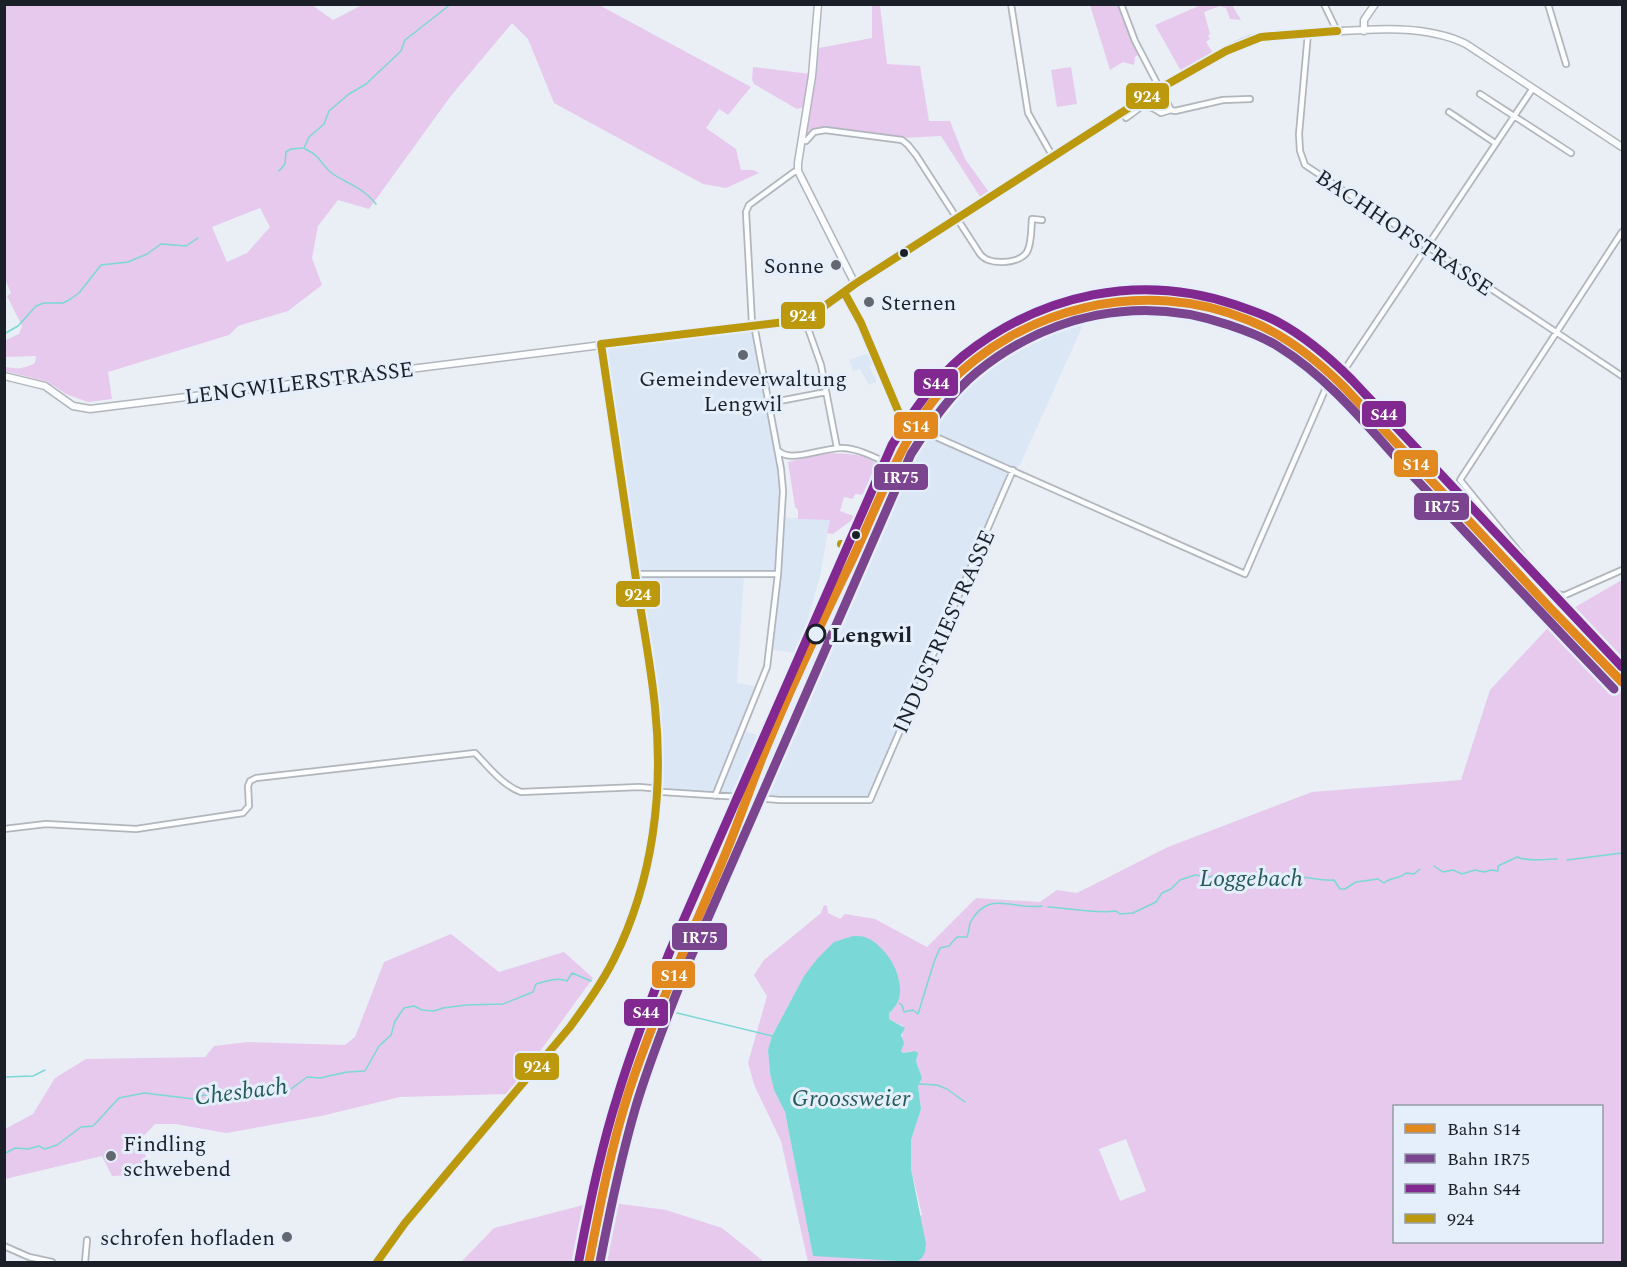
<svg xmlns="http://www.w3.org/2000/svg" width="1627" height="1267" viewBox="0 0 1627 1267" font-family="Spectral,serif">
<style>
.built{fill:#dce7f6}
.green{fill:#e6c9ed;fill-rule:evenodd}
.water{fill:#7ad8d6}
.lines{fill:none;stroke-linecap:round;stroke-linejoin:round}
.stream{stroke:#7ad8d6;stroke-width:1.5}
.minor-tunnel{stroke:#c1c6cd;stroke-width:4.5;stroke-dasharray:4.5 2;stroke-linecap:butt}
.minor-casing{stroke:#b1b6bd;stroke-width:8}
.tertiary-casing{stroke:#b1b6bd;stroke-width:9}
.minor{stroke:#fcfdfe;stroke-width:4.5}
.tertiary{stroke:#fcfdfe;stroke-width:6}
.rail{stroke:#ccced0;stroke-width:1.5;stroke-dasharray:12 6;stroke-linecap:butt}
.bus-1-casing{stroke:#e5eefb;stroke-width:12}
.bus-1{stroke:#bb980c;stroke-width:8}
.rail-1-casing{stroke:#e5eefb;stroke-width:14}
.rail-2-casing{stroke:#e5eefb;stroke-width:14}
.rail-3-casing{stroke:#e5eefb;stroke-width:14}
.rail-1{stroke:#e1881e;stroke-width:9}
.rail-2{stroke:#7a448f;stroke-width:9}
.rail-3{stroke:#812990;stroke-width:9}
.bus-dot{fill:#1b2028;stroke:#e5eefb;stroke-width:2}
.poi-dot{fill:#636870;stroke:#e5eefb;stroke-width:2}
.stop-dot{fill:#e5eefb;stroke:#1b2028;stroke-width:3}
.labels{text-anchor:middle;stroke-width:6;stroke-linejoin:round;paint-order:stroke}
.street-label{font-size:22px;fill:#1b2028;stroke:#e5eefb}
.poi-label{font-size:22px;fill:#1b2028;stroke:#e5eefb;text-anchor:end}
.stop-label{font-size:22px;font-weight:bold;fill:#1b2028;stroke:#e5eefb;text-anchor:start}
.water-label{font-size:24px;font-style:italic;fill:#245a58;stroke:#e5eefb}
.line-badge{stroke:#e5eefb;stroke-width:2}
.badge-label{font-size:16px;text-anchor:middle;font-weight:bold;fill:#fff}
</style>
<rect width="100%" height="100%" fill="#eaeff6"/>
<path class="built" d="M1089,312l-69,153 -7,5 -143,330 -113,-2 110,-253 3,1 50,-116 6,2 21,-29 25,-30 40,-30 40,-20 21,-8z
M753,326l25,124 3,67 49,3 -10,57 -22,76 -26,-3 8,-72 -36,-2 -7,107 22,4 -17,43 17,6 -25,61 -77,-7v-65l-56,-381z
M869,353l4,11 -4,2 8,16 -8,3 -9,-16 -7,2 -4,-11z
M595,1202h11l-12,60h-9z"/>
<path class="green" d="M312,5l21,15 29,-15h237l152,82 -23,28 -9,-6 -13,19 30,21 5,21h12l6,3 -33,15 -23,-4 -149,-81 -26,-64 -16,-16 -62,74 -81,112 -31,-9 -20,26 -6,32 10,27 -34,26 -50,15 -9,9 -121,37 4,27 -24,3 -22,-8 -18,-12 -43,-11v-4c12,2 19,2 30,-4l1,-7 -31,1v-18l1,1 13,-6 3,-8 -15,-30 4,-3 -6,-14v-274zM260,208l10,19 -23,26 -20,9 -15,-35z
M872,5h8l7,59 33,2 9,55h21l15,38 24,33 -8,6 -40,-62 -40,2 -81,-10 -14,8 13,-88 53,-10z
M1090,5h28l7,19 14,30 -4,3 -1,8 -11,-3 -13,8z
M1201,5h31l9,15 -11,-1 -4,-11 -6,-2 -16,6 6,22 -2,2 2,3 -4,3 7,11 -32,18 -26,-46z
M753,67l57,7 -6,33 -7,2 -43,-25 -2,-5z
M1071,67l6,37 -20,3 -6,-37z
M826,453c18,1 42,-1 53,14l-9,28 -15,-1 -2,5 -9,-2 -4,14 16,6 -23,17 -6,-1 3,-13 -32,-1v-9l-3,-3 -7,-45z
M1622,580v682h-814l-27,-121 -26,-54 -7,-24 19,-67 -13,-21 10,-15 57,-47 3,-8 3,1 1,7 12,6 5,-5 30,5 52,28 49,-49 64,4 17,-12 20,3 91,-46 144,-55 149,-12 29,-90 68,-73zM804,976l94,1c2,14 3,27 -9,36v6l14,7 -2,25 2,2 8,-2 6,6 -1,4 6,17 -4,8 3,23 -10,31v29l11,46 -109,41 -28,-144 -11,-22 -4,-17 -2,-23 4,-14zM1394,1106h208v136h-208zM1126,1139l20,52 -26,10 -21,-52z
M451,934l48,38 65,-20 29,26 -84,116 -109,3 -79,19 -95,17 -51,-9h-20l-15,16 7,20 -13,15 -22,1 -10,-20 -97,23v-50l28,-15 22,-36 31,-19 119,-2 9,-11 34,-4 97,3 10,-8 29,-75z
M595,1202l-10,60h-124l33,-34z
M606,1202l60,8 56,18 41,33 6,1h-175z"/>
<path class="water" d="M853,936c5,0 10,0 14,2 25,11 47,56 22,75v6l16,9 -4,7 3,8 -3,8 2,2 12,-2 3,2 -2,8 6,17 -4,8 3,23 -10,31v29l15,75c-1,10 -2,14 -11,18l-102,-6 -28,-144 -11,-22 -4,-17 -2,-23 4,-14 32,-60 13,-17 17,-17z"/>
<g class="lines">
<path class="stream" d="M305,149c18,8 15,16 28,25 15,10 32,15 43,30
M279,171l6,-7 1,-12 5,-3 13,-1 5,-11 15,-13 5,-13 20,-17 17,-10 35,-33 4,-11 46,-36
M4,334l14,-8 18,-20 8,-3h19l6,-3 10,-7 22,-28 27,-3 19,-8 14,-10 25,2 12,-8
M1567,860l55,-7
M1434,866l9,6 10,-2 9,4 13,-4 9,2 7,-2 7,1v-5l19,-9c12,5 27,2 40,2
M1048,907c22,1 46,7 68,4l4,3 13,-1 23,-11 6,-9 9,-4 9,-9 15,-5 14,2 10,-2c17,10 37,4 56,3 5,-1 9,3 13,4 5,0 9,-5 14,-5 11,1 21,4 32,3l6,9h5l11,-7 22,-3 6,4c7,-6 16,-4 22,-10l8,1 6,-5
M899,1003l3,2 2,7 9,-2 5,4 16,-52 6,-14 9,-2 8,-9h10c2,-5 2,-10 3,-14 18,-35 43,-12 72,-17
M668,1009l2,1
M673,1012l99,24
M4,1077l29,-1 12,-6
M919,1084l18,1 10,4 18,13
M4,1154l11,-6 13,1 11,-3 6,3 12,-4 24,-18 12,-1c9,-9 16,-18 26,-28l25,-5 50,6 10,-4h16l33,-7 38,1 16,-12 13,1 27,-6 18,-1 14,-25 12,-11 4,-14 9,-13 10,-2 8,4 12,1 9,-3 23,-3 37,-1 30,-12 3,-8c10,-3 21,-7 31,-3l5,-8 19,8"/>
<path class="minor-tunnel" d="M741,797l14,1"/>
<g class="minor-casing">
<path id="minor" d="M1011,4l17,109 25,44
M1121,4l14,37 36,69 4,1 48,-11 27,-1
M1324,4l13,27
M1548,4l18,60
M1308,33l-9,101 1,17 5,14 317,211
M1480,94l91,59
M1449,112l46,31
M1126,118c18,-12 15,-17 35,-5l10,-3
M802,140l4,1 8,-9 11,-2 77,10 6,5 8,10 64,99c9,12 39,10 47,-2 5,-9 4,-24 5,-33l10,1
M1622,232l-162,248 90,110 13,6 59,-26
M844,292l17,31 39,94 -2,14 -32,83
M804,317l17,48 16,83
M769,403l57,-11
M900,421l345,153 80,-184 18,-18 190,-284
M780,452c12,11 47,-6 64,-4 14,1 28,8 41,14
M635,574h143
M715,796l52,-129 11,-93 5,-83 -2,-22 -26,-139 -3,-7 -6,-111 3,-7 45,-33 4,-1
M755,798l25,2h90l143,-330
M4,829l42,-5 90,5 107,-16 6,-7 -1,-20 2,-5 6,-3 219,-25c14,14 27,32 46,39l118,-5 12,1 12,4 78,5
M4,1246l25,11 23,5
M85,1262l2,-22"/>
</g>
<g class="tertiary-casing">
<path id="tertiary" d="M818,4l-6,72 -14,87v8l57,113
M1364,31v-11l11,-16
M4,376l41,10 28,20 17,3 695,-87c28,-8 48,-22 70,-38l297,-191c31,-18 63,-40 97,-53 19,-7 42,-6 63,-7 47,-3 111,-11 154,11l156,103
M377,1262l28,-39 165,-196c18,-26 38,-52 50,-81 32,-70 42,-144 37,-221 -3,-46 -13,-93 -20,-139 -12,-81 -24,-161 -36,-242"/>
</g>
<use href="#minor" class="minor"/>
<use href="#tertiary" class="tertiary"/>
<path class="rail" d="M874,530l7,-23
M771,776l34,-73 104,-237"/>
<g class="bus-1-casing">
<path id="bus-1" d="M601,344l184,-22 34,-12 36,-26 297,-191 74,-42 35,-14 76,-6
M841,544c5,1 5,2 9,-1 14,-10 43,-101 50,-122l-1,-8 -38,-90 -17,-31
M377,1262l28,-39 165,-196c16,-22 32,-44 44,-68 39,-78 50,-167 41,-252 -4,-41 -12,-81 -18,-121 -12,-81 -24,-161 -36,-242"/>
</g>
<use href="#bus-1" class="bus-1"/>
<g class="rail-1-casing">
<path id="rail-1" d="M589,1262c11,-57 22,-115 40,-171 27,-82 65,-161 98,-241 12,-30 23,-61 35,-92 27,-67 58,-133 90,-198 25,-53 52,-130 93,-173 76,-80 199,-110 303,-67 38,15 69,40 97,68l206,221 71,73"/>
</g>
<g class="rail-2-casing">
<path id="rail-2" d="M600,1262c10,-52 21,-105 36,-156 15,-50 35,-99 54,-147l221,-505c19,-29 38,-59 66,-82 72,-58 164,-78 252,-47 18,6 35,12 50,22 53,33 93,85 135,130 66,71 133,142 200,212"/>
</g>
<g class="rail-3-casing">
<path id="rail-3" d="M579,1260c10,-54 21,-109 38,-162 15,-50 34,-99 53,-147l222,-506c20,-32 42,-65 71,-89 78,-62 177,-84 273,-51 14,5 28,9 42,17 28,15 52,36 74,58l270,287"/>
</g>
<use href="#rail-1" class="rail-1"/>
<use href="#rail-2" class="rail-2"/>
<use href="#rail-3" class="rail-3"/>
</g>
<g class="bus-dot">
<circle cx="904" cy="253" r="5"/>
<circle cx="856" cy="535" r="5"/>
</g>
<g class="poi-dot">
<circle cx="836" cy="265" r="6"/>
<circle cx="869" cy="302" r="6"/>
<circle cx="743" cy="355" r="6"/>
<circle cx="111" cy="1156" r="6"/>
<circle cx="287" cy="1237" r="6"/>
</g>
<circle class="stop-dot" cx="816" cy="634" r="9"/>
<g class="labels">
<g class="street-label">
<text transform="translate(1405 232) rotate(34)" y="8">BACHHOFSTRASSE</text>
<text transform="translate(299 382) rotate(-7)" y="8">LENGWILERSTRASSE</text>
<text transform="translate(943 631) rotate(-66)" y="8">INDUSTRIESTRASSE</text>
</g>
<g class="poi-label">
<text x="824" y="273">Sonne</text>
<text x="881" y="310" text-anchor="start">Sternen</text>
<text x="743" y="386" text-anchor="middle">Gemeindeverwaltung<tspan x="743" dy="25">Lengwil</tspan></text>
<text x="123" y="1151" text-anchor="start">Findling<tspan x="123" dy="25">schwebend</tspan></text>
<text x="275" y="1245">schrofen hofladen</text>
</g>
<g class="stop-label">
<text x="831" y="642">Lengwil</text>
</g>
<g class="water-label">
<text x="1251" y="886">Loggebach</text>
<text transform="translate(241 1091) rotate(-7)" y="8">Chesbach</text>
<text x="851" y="1106">Groossweier</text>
</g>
</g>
<g class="line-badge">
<rect x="1125" y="82" width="45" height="28" rx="6" fill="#bb980c"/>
<rect x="780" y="301" width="46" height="29" rx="6" fill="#bb980c"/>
<rect x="913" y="368" width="46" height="29" rx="6" fill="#812990"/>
<rect x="1361" y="400" width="46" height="28" rx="6" fill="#812990"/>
<rect x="893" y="411" width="46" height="29" rx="6" fill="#e1881e"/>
<rect x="1393" y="449" width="46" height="29" rx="6" fill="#e1881e"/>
<rect x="873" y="463" width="56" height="28" rx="6" fill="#7a448f"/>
<rect x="1413" y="492" width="57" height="29" rx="6" fill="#7a448f"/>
<rect x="615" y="580" width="46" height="28" rx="6" fill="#bb980c"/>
<rect x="671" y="922" width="57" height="29" rx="6" fill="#7a448f"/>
<rect x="651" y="960" width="45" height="29" rx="6" fill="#e1881e"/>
<rect x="623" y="998" width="46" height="29" rx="6" fill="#812990"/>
<rect x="514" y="1052" width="46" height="29" rx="6" fill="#bb980c"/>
</g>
<g class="badge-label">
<text x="1147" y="102">924</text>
<text x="803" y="321">924</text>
<text x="936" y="389">S44</text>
<text x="1384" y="420">S44</text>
<text x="916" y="432">S14</text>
<text x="1416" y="470">S14</text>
<text x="901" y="483">IR75</text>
<text x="1442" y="512">IR75</text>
<text x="638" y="600">924</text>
<text x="700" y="943">IR75</text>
<text x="674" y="981">S14</text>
<text x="646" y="1018">S44</text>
<text x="537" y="1072">924</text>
</g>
<rect width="1627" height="1267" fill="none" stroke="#1b2028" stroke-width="12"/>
<rect x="1393" y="1105" width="210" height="138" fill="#e5eefb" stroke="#949ca7" stroke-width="1.5"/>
<rect x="1405" y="1124" width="30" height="9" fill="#e1881e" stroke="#949ca7" stroke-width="1.5"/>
<text x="1447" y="1135" font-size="18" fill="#1b2028">Bahn S14</text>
<rect x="1405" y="1154" width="30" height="9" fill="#7a448f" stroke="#949ca7" stroke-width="1.5"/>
<text x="1447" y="1165" font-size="18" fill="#1b2028">Bahn IR75</text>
<rect x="1405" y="1184" width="30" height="9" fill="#812990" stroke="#949ca7" stroke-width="1.5"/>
<text x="1447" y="1195" font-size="18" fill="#1b2028">Bahn S44</text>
<rect x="1405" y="1214" width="30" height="9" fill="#bb980c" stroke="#949ca7" stroke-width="1.5"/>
<text x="1447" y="1225" font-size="18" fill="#1b2028">924</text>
</svg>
